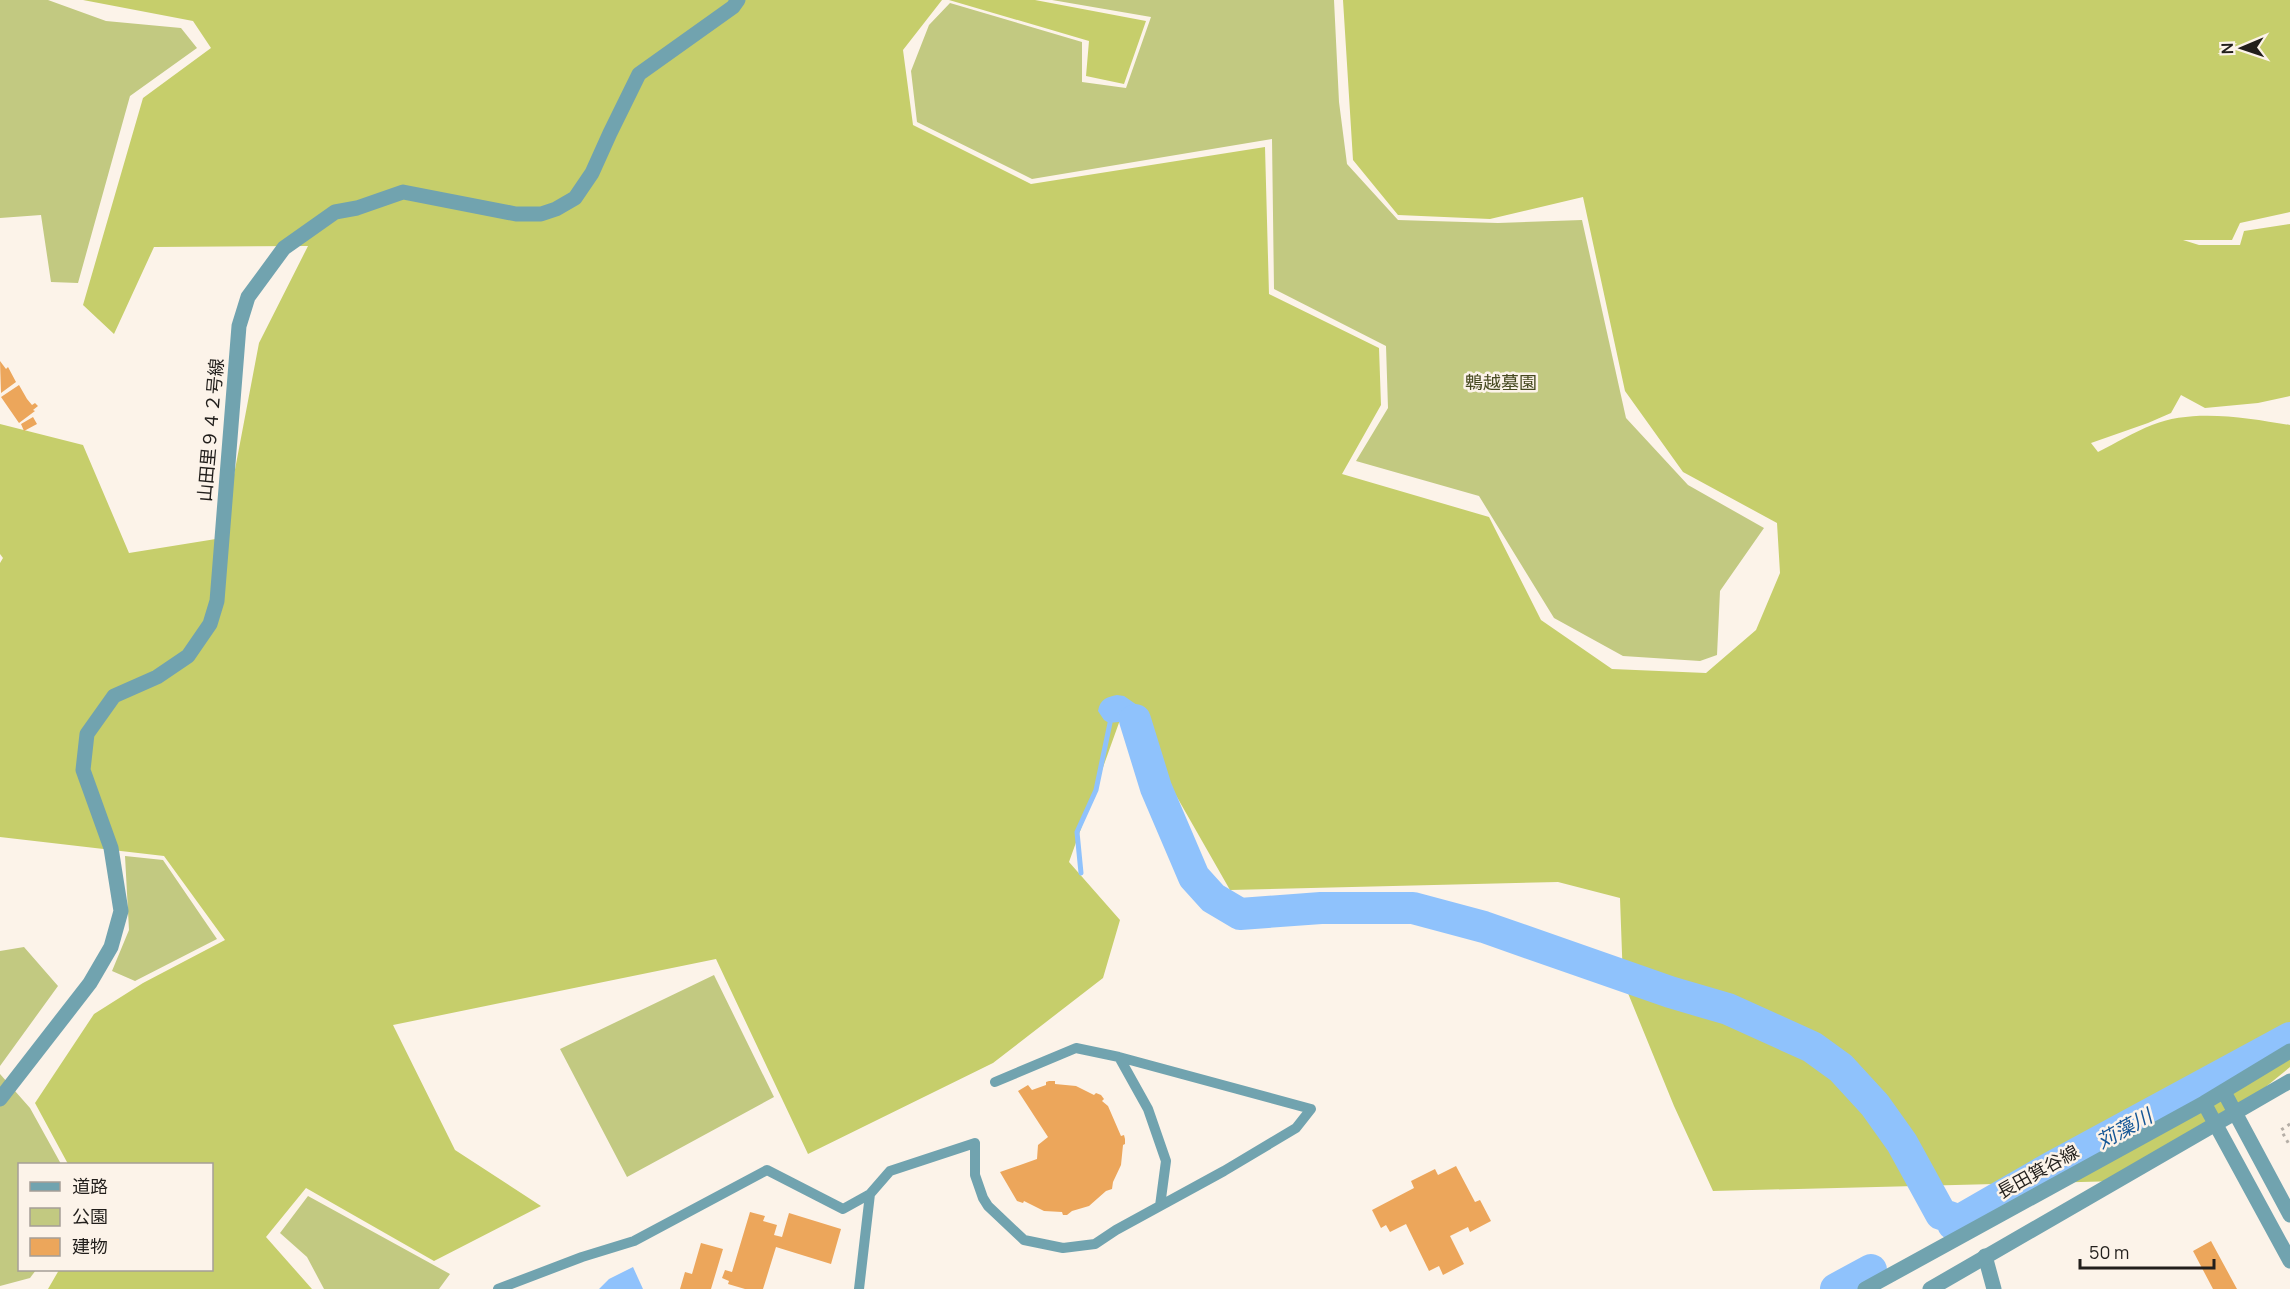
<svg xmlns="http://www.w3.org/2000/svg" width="2290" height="1289" viewBox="0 0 2290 1289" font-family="Manrope,'Noto Sans JP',sans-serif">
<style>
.green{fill:#c2c981}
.forest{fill:#c6ce6b}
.water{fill:#8fc2fc}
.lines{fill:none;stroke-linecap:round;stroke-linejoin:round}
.stream{stroke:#8fc2fc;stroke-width:5}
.river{stroke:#8fc2fc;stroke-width:32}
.building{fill:#eca65b}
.path{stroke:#b5aea6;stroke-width:3;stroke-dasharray:3 4.5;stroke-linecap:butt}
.service{stroke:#71a3af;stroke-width:10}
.minor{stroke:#71a3af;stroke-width:15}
.tertiary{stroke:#71a3af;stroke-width:15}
.labels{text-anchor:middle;stroke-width:5;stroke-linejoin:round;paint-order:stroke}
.park-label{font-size:18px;fill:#464920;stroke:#fcf3e9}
.street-label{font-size:18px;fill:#221f1c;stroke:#fcf3e9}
.water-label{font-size:20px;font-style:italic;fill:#155797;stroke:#fcf3e9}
</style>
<rect width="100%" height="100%" fill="#fcf3e9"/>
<path class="green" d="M0,0h48l58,21 75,7 16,20 -67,48 -52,187 -27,-1 -10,-67 -41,3z
M1052,0h282l5,102 8,62 51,56 100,3 84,-3 44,198 62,67 76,43 -44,63 -3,64 -17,6 -77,-5 -69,-38 -75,-122 -123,-35 32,-53 -2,-62 -112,-57 -2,-150 -240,40 -115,-57 -6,-51 18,-46 21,-22 132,39v40l44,6 25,-71z
M125,856l38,4 54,79 -82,42 -23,-10 17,-41z
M24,947l34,39 -58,80v-115z
M714,975l60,122 -147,80 -67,-128z
M0,1074l30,34 31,56h-41v106h16l-6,8 -30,8z
M308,1196l142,78 -11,15h-115l-17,-32 -27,-24z"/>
<path class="forest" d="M83,0h859l-39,50 10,75 118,59 234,-37 4,147 110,54 2,57 -39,69 147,43 52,103 71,49 94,4 50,-43 24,-57 -3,-50 -94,-51 -58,-81 -42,-194 -93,22 -92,-4 -45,-55 -10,-160h947v212l-50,11 -8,17h-49l16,5h41l4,-14 46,-7v172l-32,7 -53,5 -24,-13 -10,18 -23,10 -57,20 7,9c18,-9 36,-20 54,-27 41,-17 96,-7 138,0v642l-33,27 -137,87 -407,10 -39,-85 -51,-125 -3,-83 -62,-16 -328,8 -105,-184 -56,156 51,58 -17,58 -110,85 -185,91 -92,-195 -323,66 62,125 86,56 -107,55 -128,-73 -40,49 46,52h-264l11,-19h153v-106h-144l-33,-61 59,-89 49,-31 82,-43 -61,-84 -164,-19v-274l3,-5 -3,-4v-130l83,21 46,108 93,-15 37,-195 49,-97 -154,1 -40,87 -31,-29 60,-207 68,-50 -18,-27z
M949,0h86l111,21 -22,63 -38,-8 3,-35z"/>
<path class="water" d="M1117,695l7,1 13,9 1,15 -29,3 -5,-3 -6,-9c2,-12 9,-14 19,-16z
M633,1267l10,22h-44l10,-10z"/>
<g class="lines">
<path class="stream" d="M1081,873l-4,-41 19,-42 14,-67"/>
<path class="river" d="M1135,720l21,68 38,89 19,21 27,16 81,-6h92l71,19 186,65 58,17 84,38 29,21 34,37 27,38 39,71 17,6
M1953,1224l99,-57 238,-129
M1836,1289l35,-19"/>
</g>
<path class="building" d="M0,361l6,8 2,-2 8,15 -15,11z
M19,385l8,14 5,6 3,-2 3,3 -5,4 2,1 -16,12 -18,-26z
M33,417l4,7 -13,7 -3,-7z
M1049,1081h6v3l21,2 18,9 2,-2 5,2 3,4 -2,2 6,5 13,30 3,-1 1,4v5l-2,1 -2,20 -8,17 -1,7 -6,2 -17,15 -17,5 -5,4h-4l-1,-3 -18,-1 -20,-10 -1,2 -6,-2 -17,-29 37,-13 1,-14 10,-8 -30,-46 10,-6 4,5 14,-5v-3z
M1456,1166l19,36 5,-2 11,21 -21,11 -2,-5 -18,9 14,28 -21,11 -4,-9 -10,5 -23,-47 -16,8 -4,-7 -5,3 -9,-18 42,-22 -3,-7 24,-12 3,6z
M750,1212l15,4 -2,5 14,4 -3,10 8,2 7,-24 52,16 -10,35 -55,-17 -13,42h-18l-17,-5 1,-3 -7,-3 3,-8 7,2z
M2211,1241l26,48h-24l-20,-38z
M701,1243l22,6 -12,40h-31l5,-17 7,2z"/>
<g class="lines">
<path class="path" d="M2290,1124l-9,6 9,16"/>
<path class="service" d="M1119,1057l29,52 18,52 -6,45
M498,1289l84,-32 52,-16 133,-71 76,39 27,-15
M859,1289l11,-95 20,-23 85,-28v32l8,23 5,8 36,34 39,8 32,-4 21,-14 108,-59 72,-43 15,-19 -192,-52 -43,-9 -81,34"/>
<path class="minor" d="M0,1099l90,-116 21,-36 10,-36 -10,-63 -28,-78 4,-36 27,-38 43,-19 31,-21 22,-32 7,-23 22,-275 9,-29 36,-49 51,-36 22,-4 46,-16 113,22h25l15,-5 19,-11 17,-25 18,-40 29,-59 94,-67 5,-7
M1985,1256l9,33"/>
<path class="tertiary" d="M2224,1092l66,123
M2204,1103l86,158
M1865,1289l339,-186 86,-52
M1930,1289l360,-208"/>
</g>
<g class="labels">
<g class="park-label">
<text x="1501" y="389">鵯越墓園</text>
</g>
<g class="street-label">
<text transform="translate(211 430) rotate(-85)" y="6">山田里９４２号線</text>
<text transform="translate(2038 1172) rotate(-29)" y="6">長田箕谷線</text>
</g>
<g class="water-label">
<text transform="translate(2124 1129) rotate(-29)" y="7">苅藻川</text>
</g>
</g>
<rect x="18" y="1163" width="195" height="108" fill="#fcf3e9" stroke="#a59e97" stroke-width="1.5"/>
<rect x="30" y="1182" width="30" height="9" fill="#71a3af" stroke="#a59e97" stroke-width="1.5"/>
<text x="72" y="1193" font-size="18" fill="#221f1c">道路</text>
<rect x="30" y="1208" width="30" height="18" fill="#c2c981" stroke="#a59e97" stroke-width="1.5"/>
<text x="72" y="1223" font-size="18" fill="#221f1c">公園</text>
<rect x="30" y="1238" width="30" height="18" fill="#eca65b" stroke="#a59e97" stroke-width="1.5"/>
<text x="72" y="1253" font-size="18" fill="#221f1c">建物</text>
<g transform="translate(2242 48) rotate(268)" stroke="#fcf3e9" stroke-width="4.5" paint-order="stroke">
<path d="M0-4.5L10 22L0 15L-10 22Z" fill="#221f1c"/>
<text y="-9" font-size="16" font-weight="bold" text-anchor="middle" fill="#221f1c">N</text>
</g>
<path d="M2080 1259v9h134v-9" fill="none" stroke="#221f1c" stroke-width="3"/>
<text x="2089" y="1259" font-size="18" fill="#221f1c" stroke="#fcf3e9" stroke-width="4.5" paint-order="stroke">50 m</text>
</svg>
